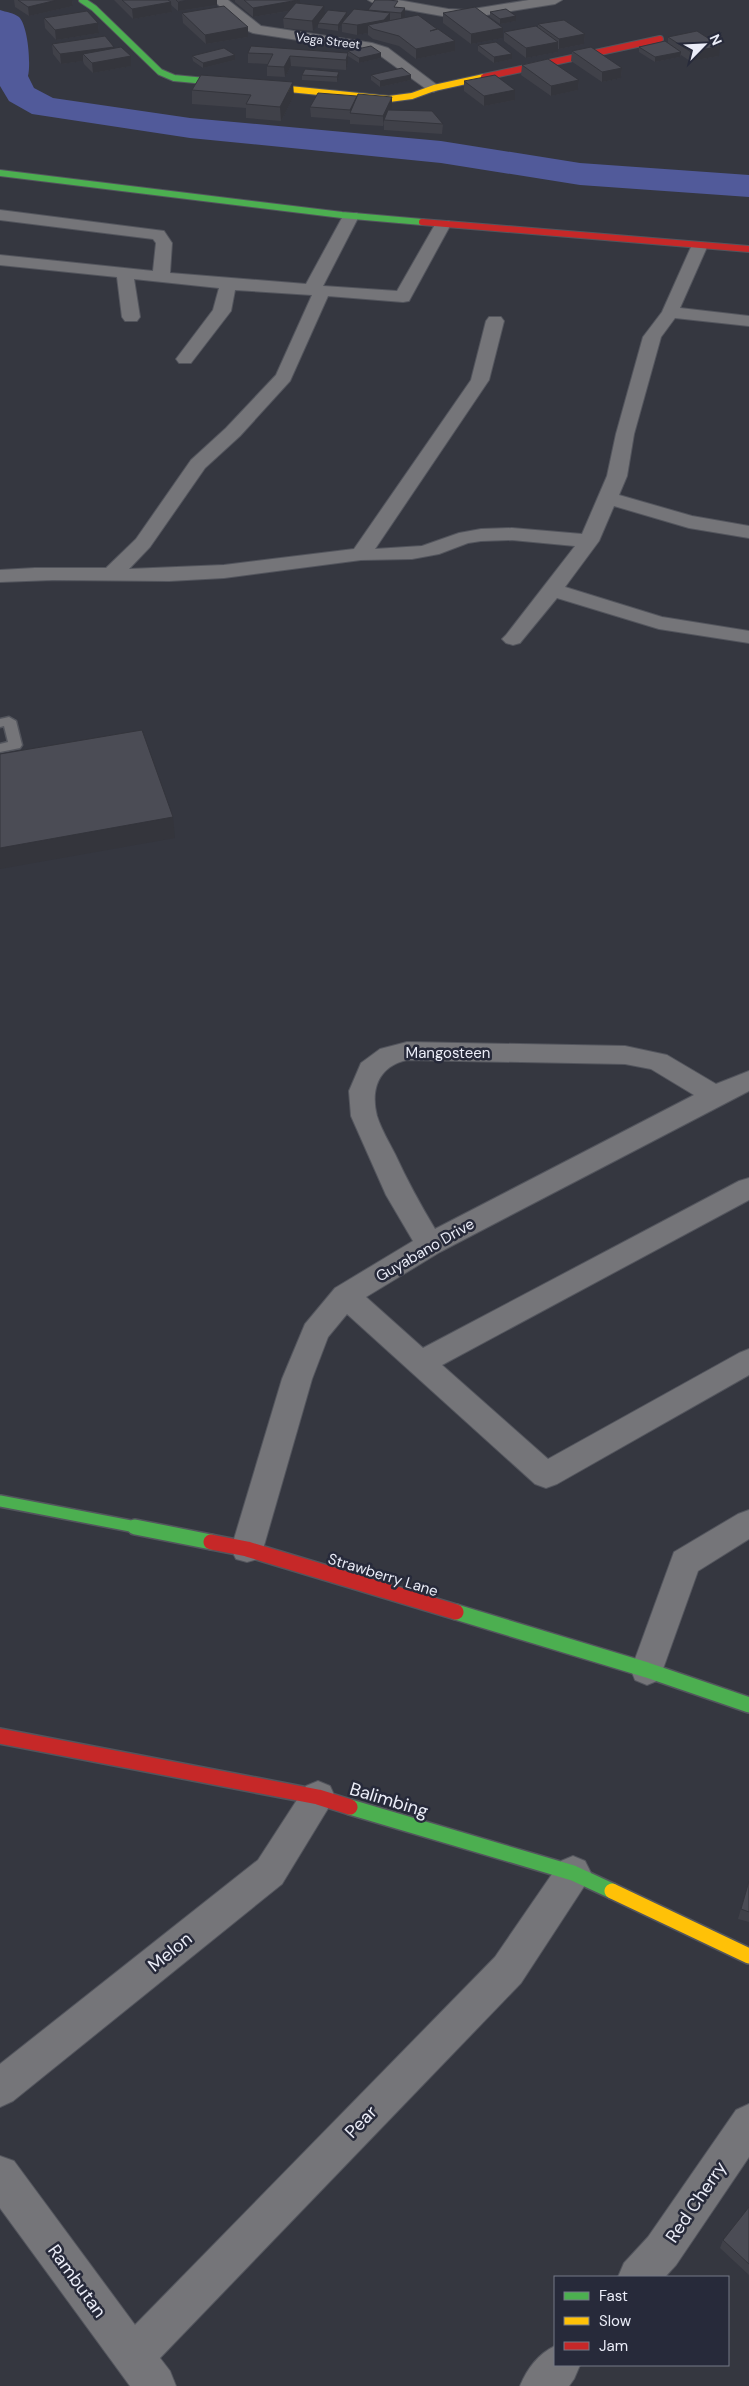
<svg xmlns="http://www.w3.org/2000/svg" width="749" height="2386" viewBox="0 0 749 2386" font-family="'DM Sans',sans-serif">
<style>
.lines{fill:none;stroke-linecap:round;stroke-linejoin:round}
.river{fill:#515a9a;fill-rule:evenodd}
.lane-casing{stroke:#53555d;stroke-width:3}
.street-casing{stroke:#53555d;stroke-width:2}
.fast-far2-casing{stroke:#53555d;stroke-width:8}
.fast-far1-casing{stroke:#53555d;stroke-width:14}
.fast-casing{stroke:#53555d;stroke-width:18}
.slow-far1-casing{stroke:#53555d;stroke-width:8}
.slow-casing{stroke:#53555d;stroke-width:18}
.jam-far1-casing{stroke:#53555d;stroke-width:8}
.jam-casing{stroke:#53555d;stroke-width:18}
.lane{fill:#757579;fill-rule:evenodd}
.street{fill:#757579;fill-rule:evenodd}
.fast-far2{stroke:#4caf50;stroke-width:6}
.fast-far1{stroke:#4caf50;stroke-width:11}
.fast{stroke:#4caf50;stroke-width:15}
.slow-far1{stroke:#ffc107;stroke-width:6}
.slow{stroke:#ffc107;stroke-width:15}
.jam-far1{stroke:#c62828;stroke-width:6}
.jam{stroke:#c62828;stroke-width:15}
.wall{fill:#404149}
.shaded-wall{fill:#34353c}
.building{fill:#4b4c55;stroke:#34353c}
.labels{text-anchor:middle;stroke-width:5;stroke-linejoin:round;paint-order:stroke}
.far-street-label{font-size:12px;fill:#ebedf8;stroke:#272a3a}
.street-label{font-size:15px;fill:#ebedf8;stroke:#272a3a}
.near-street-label{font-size:18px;fill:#ebedf8;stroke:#272a3a}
</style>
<rect width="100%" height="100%" fill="#353740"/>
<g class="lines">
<path class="river" d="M0,10c6,2 14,3 19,7 9,9 12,47 9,59l6,12 19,10 137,20 251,23 139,22 169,12v22l-169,-12 -139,-22 -251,-25 -158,-24 -23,-13 -9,-15z"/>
<g class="lane-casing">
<path id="lane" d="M9,717l7,4 6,24 -2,3 -20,4v-8l8,-2 -4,-16 -4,1v-8z"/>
</g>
<g class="street-casing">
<path id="street" d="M213,0h15l33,26 111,17 16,5 53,40 -7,4 -5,-1 -51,-37 -9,-3 -116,-18 -7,-3z
M368,0h30l50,9 19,1 62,-10h33l-7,4 -88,14 -19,-1 -73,-13z
M0,210l164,21 8,12 -2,30 136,11 37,-68 2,-3h12l2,3 -36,70 74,5 40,-70h12l2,3 -42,77 -6,1 -75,-6 -38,85 -50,55 -35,32 -55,79 -21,22 95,-4 130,-16 117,-169 15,-59 3,-4h12l3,4 -15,59 -114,169 47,-3 37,-13 22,-4 31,-1 70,6 25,-58 9,-42 27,-97 19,-25 29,-65 2,-4h12l2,4 -27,61 69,8v10l-74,-8 -14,19 -27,97 -7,42 -8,19 73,21 57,10v12l-60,-10 -75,-22 -15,35 -34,46 97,30 87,14v12l-90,-14 -102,-31 -37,45 -7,2 -7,-2 -4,-4 4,-4 69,-89 -63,-6 -31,1 -13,2 -29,11 -27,5 -51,1 -137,18 -55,3 -116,-1 -53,2v-12l35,-2h71l30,-29 55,-79 35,-32 50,-53 36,-80 -77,-5 -4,21 -40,52h-12l-3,-4 37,-49 6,-22 -85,-9 6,38 -3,4h-12l-3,-4 -5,-40 -117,-12v-10l153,16 3,-28 -3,-4 -153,-19z
M407,1042l218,4 42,9 49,29 33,-13v20l-309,161 -74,45 57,51 316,-167 10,-3v22l-307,165 106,94 191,-106 10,-4v26l-192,109 -11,4 -11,-4 -188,-170 -19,23 -16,42 -49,170 -5,10 -11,3 -11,-3 -5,-10 51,-170 23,-55 30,-36 78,-47 -27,-46 -35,-79 -2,-25 12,-28 19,-14zM407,1060l218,4 26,5 43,26 -259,134c-15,-25 -28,-49 -40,-75 -6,-12 -14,-25 -18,-38 -7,-27 2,-50 30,-56z
M749,1510v29l-51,32 -39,109 -12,5 -12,-5 -4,-10 43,-118 64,-38z
M318,1781l12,5 5,11 -53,87 -269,217 -13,6v-43l258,-204 48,-74z
M573,1856l12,5 6,12 -6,12 -64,98 -361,375 10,13 6,15h-46l-130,-178v-52l14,5 121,164 360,-368 66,-96z
M749,2104v53l-73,108 -11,12h-47l6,-14 24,-26 88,-127z
M555,2346v19h25l-6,14 -5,7h-49c7,-17 18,-32 35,-40z"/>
</g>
<g class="fast-far2-casing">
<path id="fast-far2" d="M82,0l12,8 66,64 14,6 105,10
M0,173l342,42 80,7"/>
</g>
<g class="fast-far1-casing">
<path id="fast-far1" d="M0,1501l141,27"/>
</g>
<g class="fast-casing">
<path id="fast" d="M135,1527l76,15
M456,1612l191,58 102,35
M350,1807l223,66 39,18"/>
</g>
<g class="slow-far1-casing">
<path id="slow-far1" d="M279,88l110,11 23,-3 22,-8 50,-11"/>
</g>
<g class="slow-casing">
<path id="slow" d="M612,1891l137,65"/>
</g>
<g class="jam-far1-casing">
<path id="jam-far1" d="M484,77l176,-38
M422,222l327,27"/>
</g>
<g class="jam-casing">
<path id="jam" d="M211,1542l36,7 209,63
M0,1736l318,61 32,10"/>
</g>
<use href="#lane" class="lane"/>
<use href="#street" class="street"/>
<use href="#fast-far2" class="fast-far2"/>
<use href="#fast-far1" class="fast-far1"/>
<use href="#fast" class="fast"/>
<use href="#slow-far1" class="slow-far1"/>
<use href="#slow" class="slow"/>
<use href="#jam-far1" class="jam-far1"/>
<use href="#jam" class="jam"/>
</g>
<path class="wall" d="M14,0h58l1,6 -44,10 -14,-9z
M114,0h103v5l-39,6 -7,-6 1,7 -39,7z
M235,0h65v3l25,11 22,-2v5l21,-7 30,-3 6,11 33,12 18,11v10l-39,8 -17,-13 -26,-7 -5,-4v-2l-11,2 -15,-3v-8l-4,7 -20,-3v-4l-5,7 -29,-3 -1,-10 6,-7 -36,6 -18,-15z
M490,12l26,9 -16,3 -10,-7z
M182,13l66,24 -42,7 -23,-21z
M443,13l60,25 -32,6 -28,-21z
M44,18l54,5 1,10 -43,7 -11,-12z
M538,24l47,10 -1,10 -25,5h-1v3l-32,6 -22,-17v-9l34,-5z
M668,37l51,19 -29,5 -9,-6 -1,2 -25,5 -16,-10v-5l29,-4z
M52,44l62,3v1l17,8v10l-38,7 -9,-9 -1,-3 -22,3 -8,-10z
M478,45l34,9v5l-18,4 -16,-12z
M348,51l33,2v5l-22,5 -11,-7z
M572,51l50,17 -1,10 -19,4 -31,-21z
M248,53h100v10l-2,7 -55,-4 -6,11 -18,-1v-10l1,-2 -20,-1z
M192,56l43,4 -32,8 -10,-7z
M522,65l57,15 -1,10 -27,6 -30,-21z
M339,72v5l-2,5 -35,-2v-5z
M371,75h40v5l-31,7 -9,-7z
M464,81l51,19 -31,6 -20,-15z
M192,90l102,6 -13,25 -35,-3v-10l-54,-4z
M357,98l35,9 -2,3 53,14 -1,10 -58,-4v-6l-1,2 -33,-2v-4l-39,-3 -1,-10z
M749,1881v41l-11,-3z
M749,2207v68l-29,-27 3,-8z"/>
<path class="shaded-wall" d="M57,0h15l1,6 -44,10 -1,-9z
M188,0h29v5l-39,6v-9z
M298,0h2v9l-47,8v-9z
M171,2l1,10 -39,7 -1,-10z
M324,6l1,10 -12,15 -1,-10z
M405,8v9l-4,6v-10z
M347,12v5l-5,6v1l-4,7v-6z
M390,13v10l-22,2v8l-11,2v-10z
M516,16v5l-16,3v-5z
M98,23l1,10 -43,7 -1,-10z
M248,27v10l-42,7 -1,-9z
M503,28v10l-32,6v-10z
M585,34l-1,10 -25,5v-10z
M455,41v10l-39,8v-10z
M558,42v10l-32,6v-10z
M720,46l-1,10 -29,5 1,-9z
M114,47l1,9 -32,-2v7l-22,3 -1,-10z
M681,52l-1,5 -25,5v-5z
M348,53v10l-2,7v-10z
M381,53v5l-22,5v-5z
M512,54v5l-18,4v-6z
M235,55v5l-32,8v-5z
M131,56v10l-38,7 -1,-10z
M290,56l1,10 -6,11 -1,-10z
M622,68l-1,10 -19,4v-10z
M339,72v5l-2,5v-5z
M411,75v5l-31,7v-6z
M579,80l-1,10 -27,6v-10z
M293,82l1,14 -13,25 -1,-14z
M515,90v10l-31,6v-10z
M357,96v10l-7,7v8v-11z
M392,97v10l-6,13h-2l-1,6v-10z
M173,817l2,21 -175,31v-21z"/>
<path class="building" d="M18,0h39l-29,7z
M122,0h46l3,2 -39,7z
M176,0h12l-10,2z
M244,0h54l-45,8z
M375,0h13l10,1 -4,6 11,1 -4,5 -33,-3z
M296,3l28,3 -12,15 -29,-3z
M224,6l24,21 -43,8 -23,-22z
M475,7l28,21 -32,6 -28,-21z
M354,9l36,4 -6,7 -27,5 -15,-2z
M506,9l10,7 -16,3 -10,-7z
M328,10l19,2 -9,13 -20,-2z
M87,11l11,12 -43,7 -11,-12z
M418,15l19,14 -7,2 8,-2 17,12 -39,8 -17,-13 -26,-7 -5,-4z
M564,20l21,14 -26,5 -21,-15z
M536,26l22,16 -32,6 -22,-16z
M697,31l23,15 -29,6 -23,-15z
M105,36l9,11 -54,7 -8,-10z
M665,41l16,11 -26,5 -16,-10z
M496,42l16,12 -18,3 -16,-12z
M251,46l97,7 -2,7 -56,-4 -6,11 -17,-1 6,-12 -25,-1z
M371,46l10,7 -22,5 -11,-7z
M121,47l10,9 -39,7 -9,-9z
M591,47l31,21 -20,4 -30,-21z
M224,48l11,7 -32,8 -11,-7z
M548,59l31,21 -28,6 -29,-21z
M402,68l9,7 -31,6 -9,-6z
M305,69l34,3 -2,5 -35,-2z
M201,75l92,7 -13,25 -34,-3 5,-9 -59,-5z
M495,75l20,15 -31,6 -20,-15z
M318,93l39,3 -7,14 -40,-3z
M358,94l34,3 -9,19 -33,-3z
M388,110l44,1 11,13 -59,-4z
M142,730l31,87 -173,31v-94z
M749,1881v31l-8,-3z
M749,2207v57l-26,-24z"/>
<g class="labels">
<g class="far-street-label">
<text transform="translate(328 41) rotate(7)" y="4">Vega Street</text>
</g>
<g class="street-label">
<text x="448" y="1058">Mangosteen</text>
<text transform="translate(425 1250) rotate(-30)" y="5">Guyabano Drive</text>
<text transform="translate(383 1575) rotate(17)" y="5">Strawberry Lane</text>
</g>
<g class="near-street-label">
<text transform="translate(389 1800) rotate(17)" y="6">Balimbing</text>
<text transform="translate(170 1952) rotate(-39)" y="6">Melon</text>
<text transform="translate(361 2122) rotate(-46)" y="6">Pear</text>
<text transform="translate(696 2202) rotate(-56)" y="6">Red Cherry</text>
<text transform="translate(77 2281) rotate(54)" y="6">Rambutan</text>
</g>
</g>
<rect x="554" y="2276" width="175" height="90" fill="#272a3a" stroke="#757886"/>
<rect x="564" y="2292" width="25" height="8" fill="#4caf50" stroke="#757886"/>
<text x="599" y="2301" font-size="15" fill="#ebedf8">Fast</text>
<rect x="564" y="2317" width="25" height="8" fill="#ffc107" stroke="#757886"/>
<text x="599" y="2326" font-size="15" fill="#ebedf8">Slow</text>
<rect x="564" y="2342" width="25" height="8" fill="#c62828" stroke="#757886"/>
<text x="599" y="2351" font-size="15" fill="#ebedf8">Jam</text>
<g transform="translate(704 45) rotate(66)" stroke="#272a3a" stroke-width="4" paint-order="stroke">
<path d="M0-4L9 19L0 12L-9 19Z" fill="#ebedf8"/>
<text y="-8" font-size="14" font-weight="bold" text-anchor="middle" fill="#ebedf8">N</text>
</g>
</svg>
